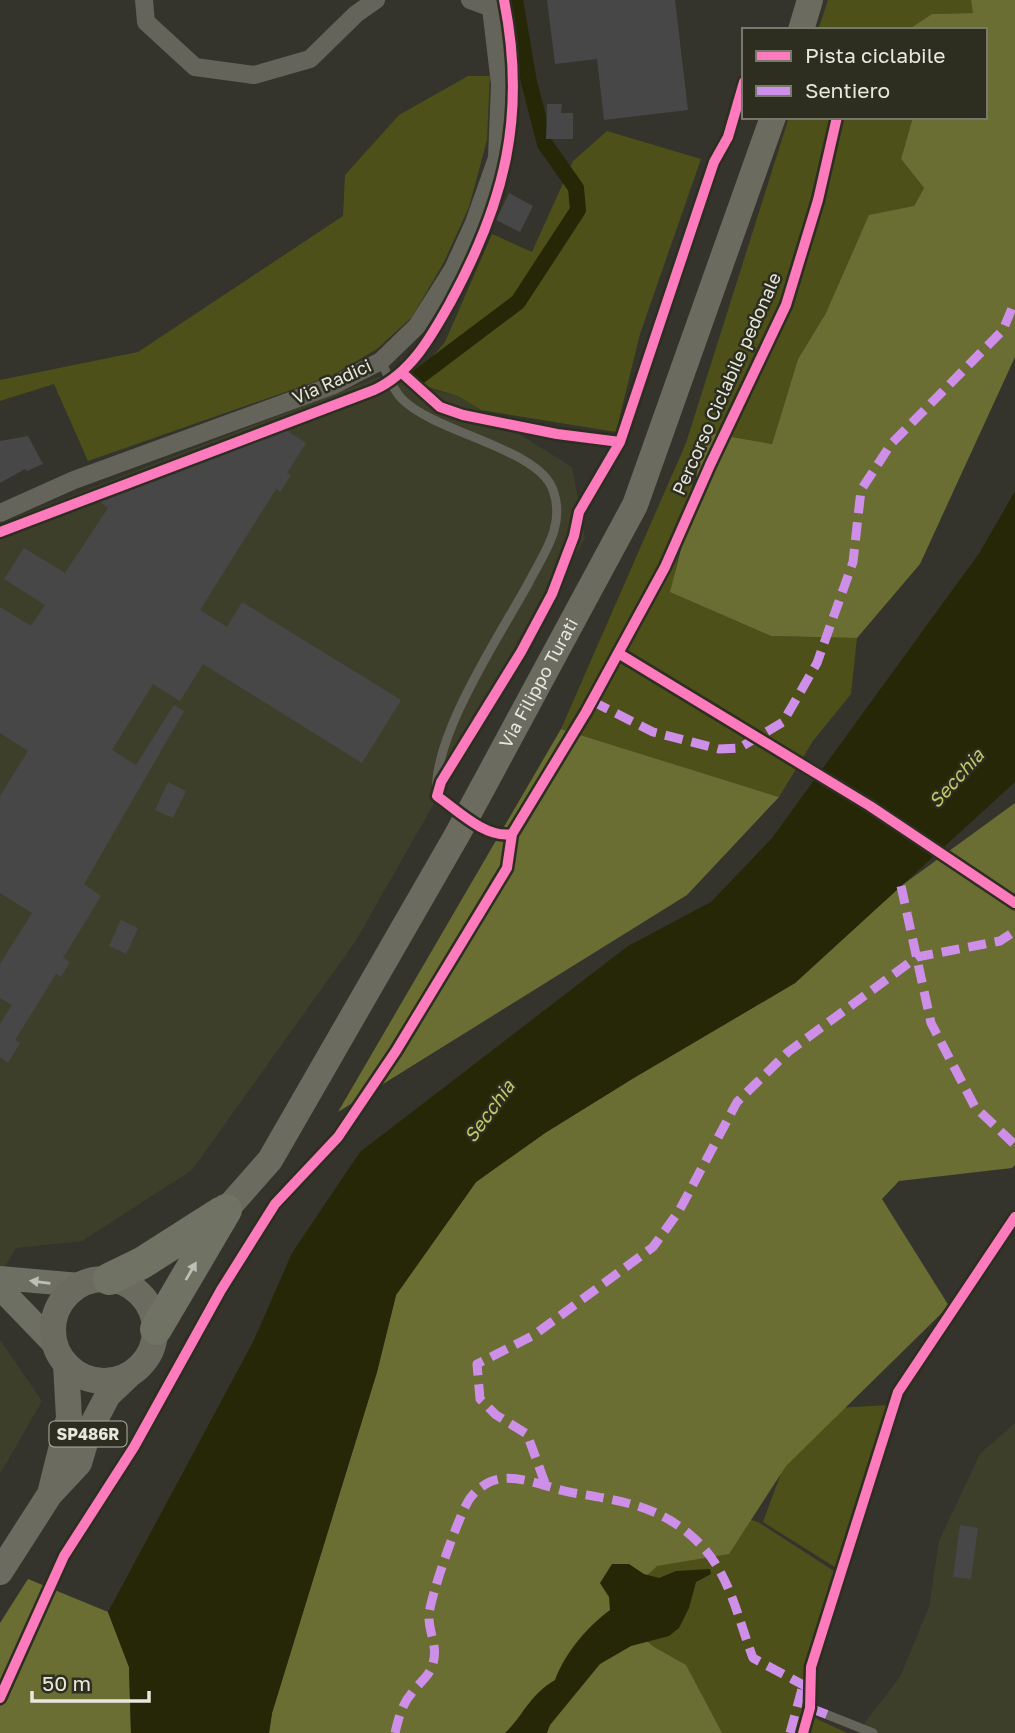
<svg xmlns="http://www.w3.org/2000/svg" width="1015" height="1733" viewBox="0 0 1015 1733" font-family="'Golos Text',sans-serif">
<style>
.built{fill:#3e3f2b}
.green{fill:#4d5019}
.forest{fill:#6a6e33}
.water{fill:#262706}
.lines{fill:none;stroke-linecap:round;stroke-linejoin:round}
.canal{stroke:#262706;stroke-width:16}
.building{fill:#474747}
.lane{stroke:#64645b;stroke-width:9}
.street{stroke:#64645b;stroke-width:18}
.secondary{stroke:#6e6f63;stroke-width:24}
.primary{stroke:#6b6b60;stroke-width:26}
.highway{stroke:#707264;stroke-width:32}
.quiet{stroke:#ce8fe9;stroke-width:9;stroke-dasharray:18 9;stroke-linecap:butt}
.cycleway-casing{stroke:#2d2e1f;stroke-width:15}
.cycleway{stroke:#fd7abc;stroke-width:10}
.oneway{fill:#bdbfb4}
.oneway2{fill:#bdbeb4}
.labels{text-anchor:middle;stroke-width:5;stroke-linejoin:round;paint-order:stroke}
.shield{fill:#2d2e1f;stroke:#afb1a5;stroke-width:2}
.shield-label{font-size:16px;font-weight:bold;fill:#e7e9df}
.street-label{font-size:18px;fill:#e7e9df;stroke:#2d2e1f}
.water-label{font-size:19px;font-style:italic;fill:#c2c868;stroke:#2d2e1f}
</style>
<rect width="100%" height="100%" fill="#34342c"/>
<path class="built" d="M378,377l80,19 114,71 13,71 -230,404 -163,228 -110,71 -66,7 -16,27v-748l9,-7z
M0,1340l42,61 -42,73z
M1015,1423v310h-158l43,-56 29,-70 10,-66 41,-87z"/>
<path class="green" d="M828,0h143l3,13 -42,1 -20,16h-94z
M468,76h22l-3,64 -18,67 -25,55 -32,55 -35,32 -46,27 -243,85 -34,-77 -54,17v-21l138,-28 205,-136 2,-41 54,-60z
M789,117h124l-12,42 23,29 -10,18 -88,107 -28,46 -26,85 -69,-12 -32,160 100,44 86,2 -6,56 -38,47 -34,56 -218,-68 125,-286z
M607,131l94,28 -61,175 -24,98 -135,-22 -23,-14 -47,-14 34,-40 47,-108 40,18 41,-91z
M890,1405l-52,164 -75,-47 30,-81 42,-33z
M481,1435l277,87 79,51 -30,97v23l-11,40h-445z
M813,1717l34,16h-38z"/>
<path class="forest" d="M971,0h44v357l-95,207 -63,74 -86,-2 -101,-44 22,-86 11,-74 69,12 26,-85 28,-46 43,-98 45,-9 10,-18 -23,-29 12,-42h72v-87l-74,-2 21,-14 41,-1z
M561,729l218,68 -92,98 -349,217z
M1015,803v362l-3,3 -113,13 -17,18 67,107 -163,160 -57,88 -72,12 -33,32 3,27 27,22 32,18 36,68h-453l3,-20 105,-341 19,-77 80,-113 69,-49 87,-54 163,-96 106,-97z
M28,1579l80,33 21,55 2,66h-131v-110z"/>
<path class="water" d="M1015,491v291l-220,201 -163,96 -87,54 -69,49 -80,113 -19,77 -105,341 -3,20h-138l-2,-66 -21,-55 145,-270 39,-89 68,-101 268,-206 83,-44 61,-64 208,-286z
M612,1564h17l15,10 15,4 17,-7 34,-2 1,5 -15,8 -7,26 -10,20 -10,8 -38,10 -31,18 -50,61 -3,8h-42c19,-18 24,-38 50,-53 10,-27 32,-53 55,-70l-1,-13 -9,-14z"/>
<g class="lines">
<path class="canal" d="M417,378l101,-76 60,-92 -2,-22 -31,-44 -16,-62 -14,-82"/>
</g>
<path class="building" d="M547,0h128l13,110 -84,10 -7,-61 -42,5z
M547,104h15l-1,9h12v26h-27z
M509,193l24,13 -13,26 -24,-12z
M284,429l22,14 -19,30 4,2 -11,17 -4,-3 -76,121 27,17 15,-25 159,98 -39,63 -159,-99 -23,37 -27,-17 -41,66 24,15 38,-60 10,6 -100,173 17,12 -38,62 7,4 -9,15 -5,-3 -41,66 5,3 -12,20 -8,-6v-33l12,-19 -12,-7v-34l32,-51 -32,-20v-97l28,-45 -28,-18v-126l31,19 14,-21 -41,-26 20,-31 41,25 43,-65 -12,-9z
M28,436l15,28 -16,7 -2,-2 -25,14v-42z
M168,782l18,9 -13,27 -18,-8z
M121,920l17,8 -12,26 -17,-8z
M960,1525l18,3 -7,51 -18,-2z"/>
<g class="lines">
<path class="lane" d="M381,361c6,12 11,27 20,37 33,35 138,50 152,92 13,36 -10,64 -25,94 -28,51 -98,156 -91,212
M828,1715l45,18"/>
<path class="street" d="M144,0l2,22 49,45 59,8 56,-16 46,-45 20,-14
M470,0l22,8
M0,513l74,-33 260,-95 47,-24 36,-35 36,-57 21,-46 23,-65 3,-74 -10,-84"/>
<path class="secondary" d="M0,1278l80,7
M0,1288l55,57"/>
<g class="primary">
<path d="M801,30l9,-30"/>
<path id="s1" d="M226,1210l44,-50 187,-325 178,-330 138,-388"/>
<circle cx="104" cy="1330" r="51"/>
<path d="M51,1490l18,-72 -3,-54"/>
<path d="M0,1572l50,-78 29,-31 9,-30 20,-38 21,-20"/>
</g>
<path class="highway" d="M109,1279l33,-16 80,-51
M156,1329l70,-119"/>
<path class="quiet" d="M592,701l61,31 66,17 20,-1 44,-26 34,-59 36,-101 8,-72 30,-46 112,-114 12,-29
M901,886l30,137 44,84 40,38
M545,1483l-18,-49 -31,-19 -16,-16 -3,-35 57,-29 119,-88 26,-36 58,-109 51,-50 129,-95 83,-16 15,-10
M810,1708l18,7
M395,1733c3,-13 7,-29 16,-39 5,-8 16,-16 20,-25 9,-21 -2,-33 -2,-52 -1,-15 32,-109 42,-120 29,-36 67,-10 103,-4 49,8 88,13 125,50 31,31 39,76 54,115l56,30
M790,1733l13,-48"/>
<g class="cycleway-casing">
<path id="cycleway" d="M401,372l39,35 23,8 94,19 63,8
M0,532l374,-142c37,-17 57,-53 76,-87 55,-101 77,-188 54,-303
M618,653l252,153 145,97
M512,834c-26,5 -55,-24 -75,-38l4,-14 80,-130 31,-58 22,-58 5,-24 41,-70 94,-280 14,-25 16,-55
M0,1698l64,-142 70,-109 87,-157 54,-86 63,-67 58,-86 111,-183 5,-34 74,-122 79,-145 45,-102 76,-160 32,-105 19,-83
M803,1733l7,-25 1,-41 87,-275 117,-175"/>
</g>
<use href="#cycleway" class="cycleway"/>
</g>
<defs><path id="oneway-solid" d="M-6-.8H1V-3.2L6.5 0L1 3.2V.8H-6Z" transform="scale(1.75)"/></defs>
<use class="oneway" href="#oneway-solid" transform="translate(191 1271) rotate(-60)"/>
<use class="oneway2" href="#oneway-solid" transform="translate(40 1282) rotate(-173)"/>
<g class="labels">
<rect class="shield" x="49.5" y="1421.5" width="77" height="25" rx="5"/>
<g class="shield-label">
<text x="88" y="1440">SP486R</text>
</g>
<g class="street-label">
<text transform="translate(332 382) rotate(-24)" y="6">Via Radici</text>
<text transform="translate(727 384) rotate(-66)" y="6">Percorso Ciclabile pedonale</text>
<text dy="6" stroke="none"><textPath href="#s1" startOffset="614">Via Filippo Turati</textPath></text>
</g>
<g class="water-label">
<text transform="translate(956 778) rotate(-48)" y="7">Secchia</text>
<text transform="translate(489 1111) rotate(-54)" y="7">Secchia</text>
</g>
</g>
<rect x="742" y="28" width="245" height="91" fill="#2d2e1f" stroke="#77796c" stroke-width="2"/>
<rect x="756" y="51" width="35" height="10" fill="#fd7abc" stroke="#77796c" stroke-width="2"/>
<text x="805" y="63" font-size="21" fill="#e7e9df">Pista ciclabile</text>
<rect x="756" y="86" width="35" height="10" fill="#ce8fe9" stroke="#77796c" stroke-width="2"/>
<text x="805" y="98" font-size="21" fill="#e7e9df">Sentiero</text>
<path d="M32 1691v10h117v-10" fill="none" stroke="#e7e9df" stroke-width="3.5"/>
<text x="42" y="1691" font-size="21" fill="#e7e9df" stroke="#2d2e1f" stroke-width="5" paint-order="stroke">50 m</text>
</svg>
